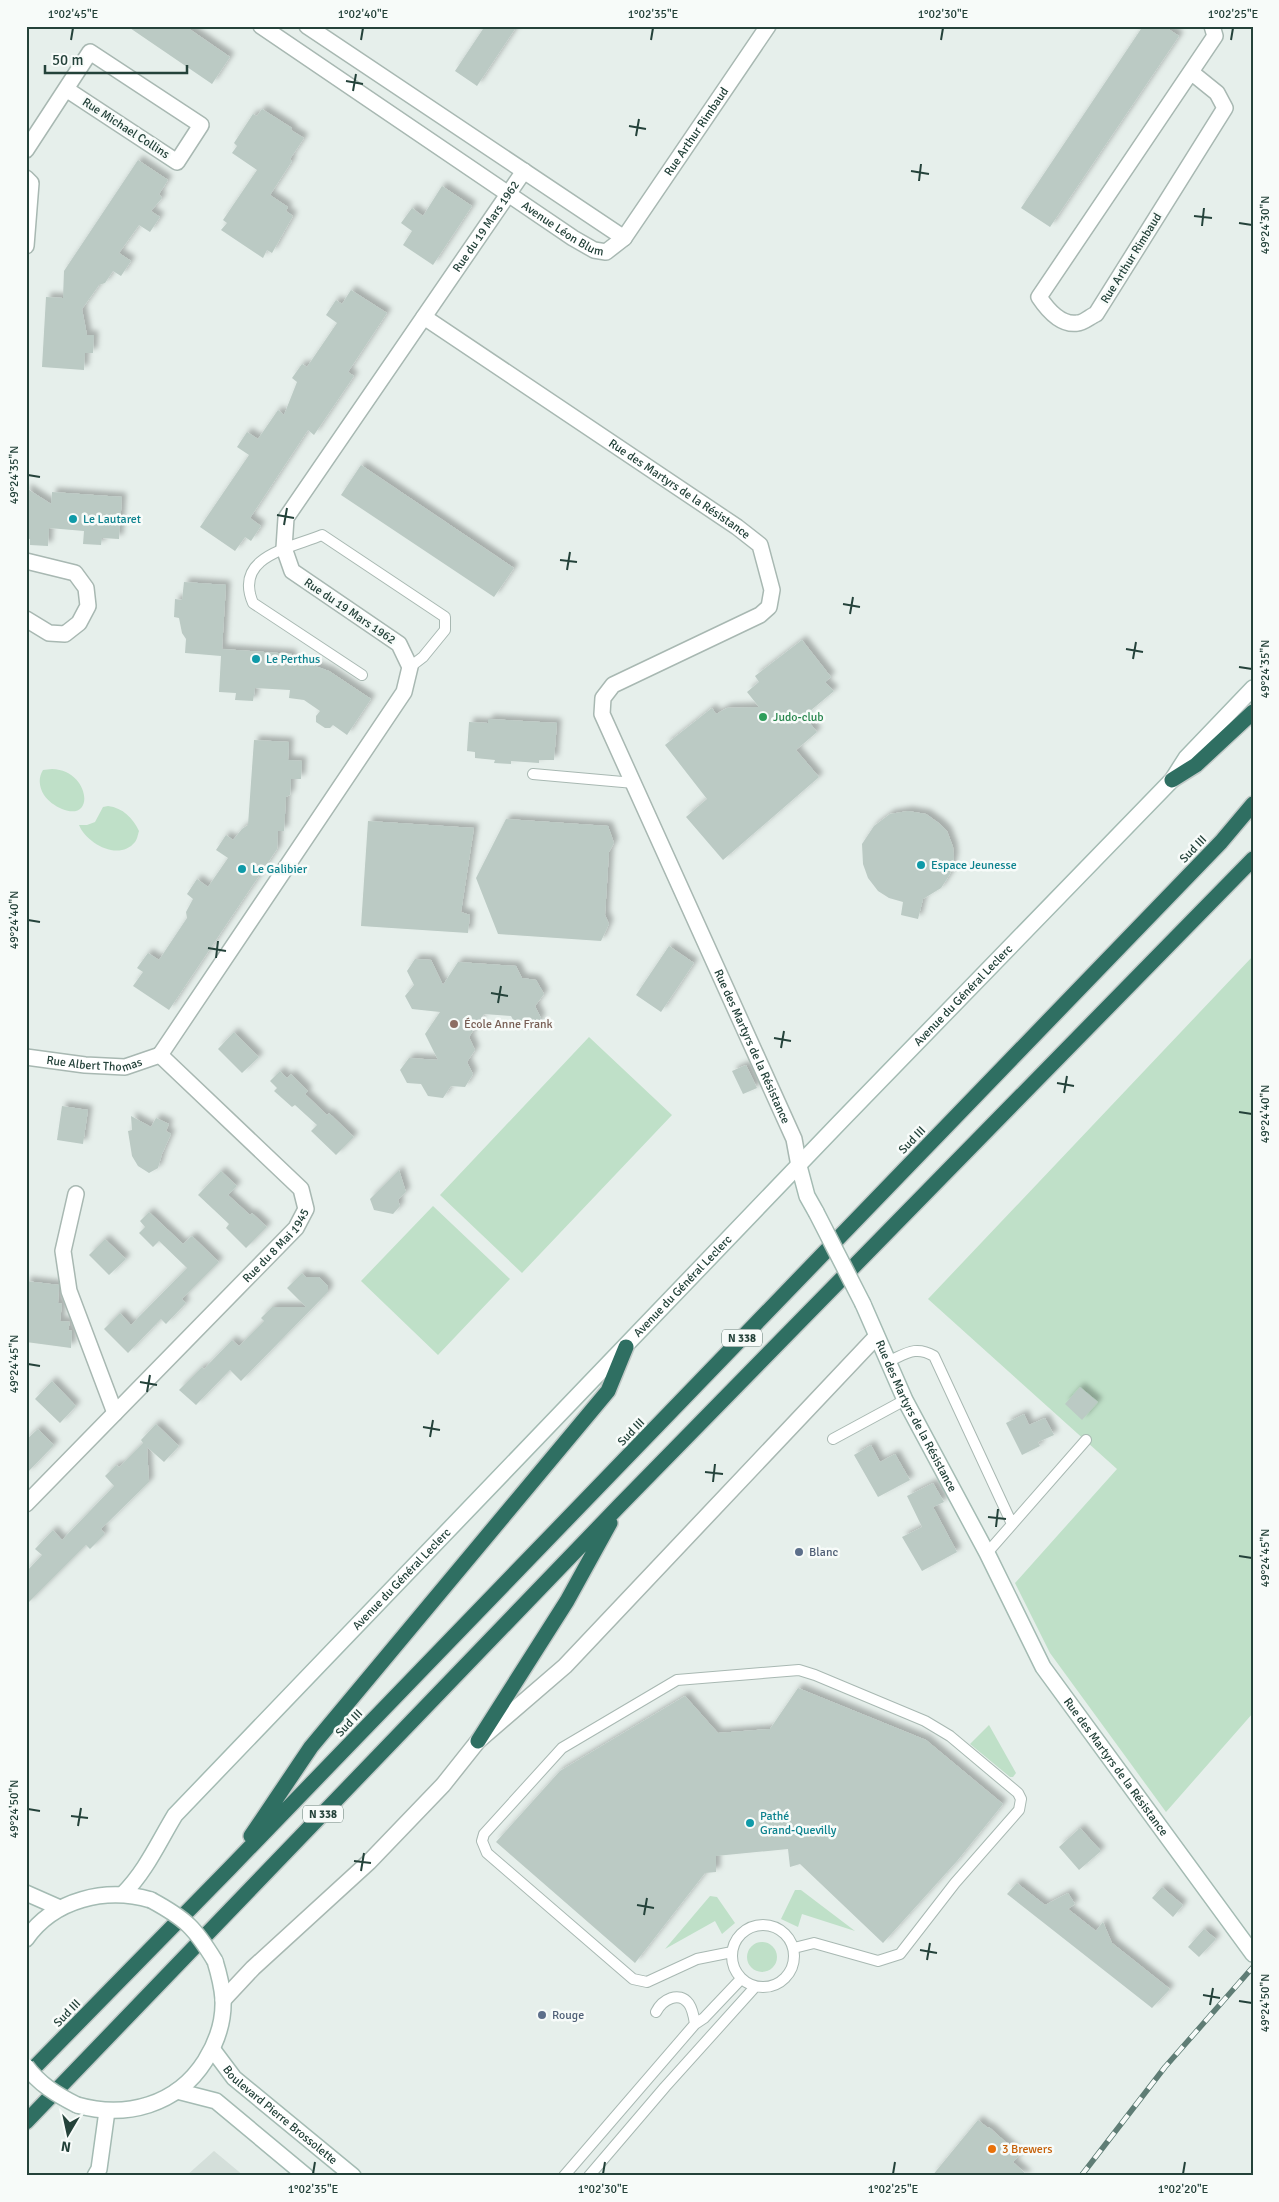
<svg xmlns="http://www.w3.org/2000/svg" width="1279" height="2202" viewBox="0 0 1279 2202" font-family="Signika,sans-serif">
<style>
.built{fill:#d4dfda}
.green{fill:#bfe0c8}
.building{fill:#bbcac4;filter:url(#shadow)}
.lines{fill:none;stroke-linecap:round;stroke-linejoin:round}
.lane-casing{stroke:#a8b8b2;stroke-width:12}
.street-casing{stroke:#a8b8b2;stroke-width:18}
.secondary-casing{stroke:#a4bbb3;stroke-width:18}
.highway-casing{stroke:#c2cac8;stroke-width:18}
.lane{stroke:#fff;stroke-width:10}
.street{stroke:#fff;stroke-width:15}
.secondary{stroke:#fff;stroke-width:15}
.highway{stroke:#2f6f62;stroke-width:15}
.rail-casing{stroke:#5f7d75;stroke-width:5.5}
.rail{stroke:#f7fbf9;stroke-width:4;stroke-dasharray:11;stroke-linecap:butt}
.secondary-bridge-casing{stroke:#a4bbb3;stroke-width:18;stroke-linecap:butt}
.secondary-bridge{stroke:#fff;stroke-width:15}
.ticks{fill:none;stroke:#24423a;stroke-width:2}
.culture-dot{fill:#0f9aa8;stroke:#f7fbf9;stroke-width:2}
.leisure-dot{fill:#2e9e5b;stroke:#f7fbf9;stroke-width:2}
.education-dot{fill:#8d6e63;stroke:#f7fbf9;stroke-width:2}
.service-dot{fill:#5c6f8a;stroke:#f7fbf9;stroke-width:2}
.food-dot{fill:#e8710a;stroke:#f7fbf9;stroke-width:2}
.labels{text-anchor:middle;stroke-width:5;stroke-linejoin:round;paint-order:stroke}
.shield{fill:#f7fbf9;stroke:#637a73;stroke-width:1}
.shield-label{font-size:11px;font-weight:bold;fill:#24423a}
.street-label{font-size:12px;fill:#24423a;stroke:#f7fbf9}
.culture-label{font-size:12px;fill:#0d838f;stroke:#f7fbf9;text-anchor:start}
.leisure-label{font-size:12px;fill:#27864d;stroke:#f7fbf9;text-anchor:start}
.education-label{font-size:12px;fill:#785e54;stroke:#f7fbf9;text-anchor:start}
.service-label{font-size:12px;fill:#4e5e75;stroke:#f7fbf9;text-anchor:start}
.food-label{font-size:12px;fill:#c56008;stroke:#f7fbf9;text-anchor:start}
.neatline{fill:none;stroke:#24423a;stroke-width:2}
.ticks-label{font-size:12px;text-anchor:middle;fill:#24423a}
</style>
<defs>
<filter id="shadow"><feDropShadow dx="4.5" dy="-4.5" stdDeviation="2.5" flood-color="#0004"/></filter>
</defs>
<rect width="100%" height="100%" fill="#e6efeb"/>
<path class="built" d="M214,2151l30,25h-58z"/>
<path class="green" d="M52,769c38,1 44,54 10,40 -7,-3 -14,-8 -18,-14 -5,-8 -6,-17 -1,-25z
M108,806c15,2 25,12 31,25 -1,3 -2,9 -4,11 -16,20 -49,1 -56,-17h8l8,-3 8,-15z
M1253,956v757l-87,99 -116,-159 -35,-70 102,-114 -189,-170z
M589,1037l83,78 -150,158 -82,-78z
M433,1206l77,73 -72,76 -77,-74z
M989,1725l27,48 -3,4h-3l-40,-33z
M795,1890h6l54,41 -53,-17 -4,13 -17,-8z
M710,1896l7,1 18,26 -13,11 -7,-13 -50,28z
M747 1957a15 15 0 1 1 30 0a15 15 0 1 1-30 0Z"/>
<path class="building" d="M127,26h58l45,31 -18,27z
M485,26h32l-40,60 -22,-15z
M1143,26h21l15,10 -129,191 -29,-19z
M262,109l30,19 -1,2 13,8 -14,21 2,2 -22,34 18,12 -2,4 7,5 -21,37 -5,-3 -4,8 -42,-28 6,-7 -4,-3 34,-50 -25,-17 5,-7 -3,-3 19,-29 4,2z
M138,160l30,20 -9,14 3,4 -11,13 9,6 -10,15 -11,-7 -20,28 12,8 -10,15 -8,-5 -8,12 -6,2 -17,24 5,26h7l-1,18h-8l-1,17 -42,-3 4,-70 17,1 1,-27z
M442,186l30,20 -39,59 -30,-20 9,-14 -11,-8 11,-15 11,8z
M351,290l36,23 -39,59 6,4 -40,59 -6,-5 -58,88 11,8 -10,15 -6,-4 -10,14 -35,-24 49,-72 -12,-8 10,-15 11,7 20,-29 6,5 13,-33 -5,-4 10,-14 5,3 30,-44 -11,-8 10,-15 6,4z
M361,465l153,103 -20,29 -153,-102z
M26,488l25,16 1,-12 70,5 -3,42 -17,-1 -1,7 -18,-1 1,-13 -35,-3 -1,18 -18,-1v-6l-4,-1z
M184,582l42,3 -4,64 70,5v8l17,2 20,7 42,28 -24,36 -14,-10 -3,3h-5l-9,-6v-6l4,-5 -16,-11 -15,-2 1,-8 -35,-2 -2,13 -18,-1 1,-7 -17,-1 2,-36 -36,-3 1,-14 -4,-6 -3,-15 -5,-1 1,-18 7,1z
M802,640l29,37 -6,5 9,9 -30,25 13,16 -21,18 23,27 -96,83 -37,-43 21,-18 -42,-54 47,-37 4,6 11,-6 32,-1 -12,-15 12,-10 -4,-6z
M488,719l69,4 -3,37h-15v3l-28,-2v3l-17,-1 1,-3 -20,-2v-6l-8,-1 2,-29 19,1z
M254,740l35,2 -1,18 14,1 -1,18h-10l-1,16 -4,2 -2,34h-6l-1,18 -108,161 -36,-24 10,-14 -6,-4 11,-15 11,7 28,-42 -1,-6 7,-13 -6,-5 10,-15 11,8 20,-29 -12,-8 10,-15 7,5 9,-11 6,-4z
M908,811l18,3 14,10 7,7 6,16 1,10 -4,17 -9,14 -18,11 -5,20 -17,-4 2,-13 -14,-4 -11,-7 -10,-13 -5,-14 -1,-20 12,-18 16,-12z
M506,819l102,7 6,17 -5,9 -4,63 4,9 -8,17 -103,-7 -22,-56z
M368,821l106,7 -13,84 9,3 -2,18 -107,-7z
M669,946l25,17 -33,49 -25,-17z
M415,959l16,1 12,25 15,-23 58,4 6,12 14,2 8,14 -9,12 6,12 -8,12 -15,-1 -7,-13 -27,-2 -15,23 6,13 -8,12 6,12 -8,13 -14,-1 -8,12 -15,-2 -7,-12 -14,-1 -7,-13 9,-12 29,2 -13,-26 15,-22 -28,-3 -7,-13 9,-11 -7,-14z
M234,1032l25,25 -17,16 -24,-24z
M746,1065l11,23 -14,6 -11,-23z
M280,1071l7,7 4,-4 17,17 -3,3 22,21 2,-2 25,24 -18,18 -25,-24 6,-6 -22,-20 -3,2 -18,-16 3,-3 -7,-7z
M62,1106l26,4 -5,34 -26,-4z
M131,1116l20,11 5,-9 13,6 -3,7 5,3 -9,20 -4,14 -9,5 -11,-7 -6,-10 -4,-25 4,-1z
M399,1170l7,22 -8,8 2,6 -7,8 -19,-4 -4,-11z
M221,1171l16,15 -9,9 22,20 2,-2 15,14 -21,21 -20,-20 3,-4 -31,-29z
M149,1212l34,32 9,-8 27,26 -37,37 4,4 -20,21 -5,-5 -33,34 -24,-24 16,-16 11,12 56,-57 -28,-27 -6,6 -14,-14 6,-6 -5,-6z
M105,1239l21,20 -17,16 -20,-20z
M302,1273l4,4h13l9,9v6l-87,89 -11,-11 -34,35 -17,-15 23,-23 2,2 28,-29 7,6 25,-25 -3,-3 11,-11h34l-19,-19z
M26,1281l33,4 -1,18 4,1 -2,17 10,1 -2,8 4,1 -1,17 -45,-6z
M52,1381l24,25 -16,17 -25,-24z
M1080,1387l18,15 -16,18 -17,-16z
M1024,1414l5,11 16,-7 9,17 -16,7 2,4 -18,9 -16,-32z
M156,1424l23,22 -15,16 -17,-15 2,35 -48,47 4,5 -15,15 -4,-4 -60,60v-33l16,-17 -7,-6 18,-19 9,10 52,-54 -9,-10 11,-11 3,2 24,-24 -2,-3z
M38,1429l16,16 -28,29v-34z
M871,1445l9,17 15,-8 15,26 -32,17 -24,-42z
M933,1483l11,19 -11,5 24,45 -35,19 -20,-34 20,-10 -15,-31z
M798,1688l128,52 77,64 -46,57 -74,82 -83,-79 -10,3 -2,-18 -72,7v16l-11,1 -70,90 -139,-121 64,-71 125,-75 33,37 52,-4z
M1080,1828l21,23 -22,19 -20,-23z
M1017,1883l28,22 23,-12 7,11 -7,5 28,22 7,-9 9,21 58,46 -18,19 -145,-114z
M1162,1887l21,18 -10,12 -21,-19z
M1204,1929l12,10 -17,18 -11,-10z
M978,2120l10,8 1,-1 31,28 -7,7 15,14h-96z"/>
<g class="lines">
<g class="lane-casing">
<path id="lane" d="M362,675l-109,-72c-20,-47 38,-55 69,-68l123,82v13l-22,27 -13,10
M533,774l101,9
M887,1362c19,-8 28,-17 47,-6l78,168
M833,1439l72,-39
M987,1553l99,-113
M732 1956a31 31 0 1 1 62 0a31 31 0 1 1-62 0Z
M732,1952l-35,7 -50,23 -14,-3 -146,-126 -5,-12 2,-7 78,-86 115,-68 122,-10 16,5 110,46 25,15 68,57 3,6 -2,11 -64,73 -55,71 -22,7 -64,-18 -20,5
M656,2012c6,-12 23,-22 33,-8 4,6 5,14 6,20
M564,2176l131,-152 9,-6 37,-39
M589,2176l76,-89 90,-100"/>
</g>
<g class="street-casing">
<g id="street">
<path id="s1" d="M261,26l312,212 21,12 12,2 18,-14 144,-212"/>
<path d="M307,26l317,212"/>
<path d="M1191,72l26,21 8,15 -129,206c-5,2 -13,9 -18,9 -17,3 -31,-14 -39,-26l176,-261 -3,-10"/>
<path d="M26,150l64,-98 111,73 -24,37 -111,-73"/>
<path d="M26,178l5,5 -5,63"/>
<path id="s2" d="M424,317l313,210 23,18 12,45 -3,17 -9,8 -147,70 -10,13 -1,16 192,425 5,27"/>
<path d="M26,561l49,12 11,15 2,18 -9,17 -14,11 -16,-1 -23,-14"/>
<path id="s3" d="M160,1055l244,-363 6,-25 -11,-23 -107,-73 -8,-23 2,-30 238,-347"/>
<path id="s4" d="M26,1057l59,8 40,2 35,-12"/>
<path d="M76,1194l-13,57 6,40 46,122"/>
<path id="s5" d="M26,1504l270,-276 10,-19 -5,-20 -141,-134"/>
<path d="M223,2000l30,-32 116,-106 74,-77 35,-44 87,-75 311,-329"/>
</g>
</g>
<g class="secondary-casing">
<g id="secondary">
<path d="M799,1166l8,30 9,16"/>
<path id="s6" d="M863,1304l42,96 82,153 56,114 210,287"/>
<path d="M26,1893l34,15"/>
<path id="s7" d="M123,1894c23,-23 35,-51 52,-79l665,-693 332,-342 14,-22 67,-70"/>
<path d="M26,1939c28,-40 80,-52 125,-39"/>
<path id="s8" d="M213,2050l21,28 119,98"/>
<path d="M177,2091l39,10 90,75"/>
<path d="M77,2105c49,14 100,0 128,-44 12,-19 19,-40 18,-62 -1,-13 -4,-25 -8,-38"/>
<path d="M95,2176l4,-7 8,-58"/>
</g>
</g>
<g class="highway-casing">
<path id="highway" d="M1172,780l24,-15 57,-53
M478,1741l89,-140 43,-78
M251,1836l60,-89 297,-356 18,-44
M26,2076l203,-207 992,-1027 32,-38
M26,2122l594,-617 633,-646"/>
</g>
<use href="#lane" class="lane"/>
<use href="#street" class="street"/>
<use href="#secondary" class="secondary"/>
<use href="#highway" class="highway"/>
<g class="rail-casing">
<path id="rail" d="M1081,2176l84,-109 88,-100"/>
</g>
<use href="#rail" class="rail"/>
<g class="secondary-bridge-casing">
<path id="secondary-bridge" d="M816,1212l47,92
M151,1900c35,19 44,28 64,61
M26,2066c13,18 31,29 51,39"/>
</g>
<use href="#secondary-bridge" class="secondary-bridge"/>
</g>
<path class="ticks" d="M71,40l2,-12M361,40l2,-12M651,40l2,-12M941,40l2,-12M1231,40l2,-12M346,81l17,3M353,91l3,-17M629,126l17,3M636,136l3,-17M911,171l18,3M919,181l2,-17M1194,216l18,2M1239,223l13,2M1202,226l2,-18M28,475l12,2M277,515l17,3M284,525l3,-17M560,560l17,2M567,570l3,-18M843,604l17,3M850,614l3,-17M1126,649l17,3M1133,659l3,-17M1239,667l13,2M28,920l12,2M208,948l18,3M216,958l2,-17M491,993l17,3M498,1003l3,-17M774,1038l17,3M781,1048l3,-17M1057,1083l17,3M1064,1093l3,-17M1239,1112l13,2M28,1364l12,2M140,1382l17,3M147,1392l3,-17M423,1427l17,3M430,1437l3,-17M705,1472l18,2M713,1482l2,-18M988,1517l18,2M996,1527l2,-18M1239,1556l13,2M28,1809l12,2M71,1816l17,2M78,1826l3,-18M354,1861l17,2M361,1871l3,-18M637,1905l17,3M644,1915l3,-17M920,1950l17,3M927,1960l3,-17M1203,1995l17,3M1239,2001l13,2M1210,2005l3,-17M313,2174l2,-12M603,2174l2,-12M893,2174l2,-12M1183,2174l2,-12"/>
<g class="culture-dot">
<circle cx="73" cy="519" r="5"/>
<circle cx="256" cy="659" r="5"/>
<circle cx="921" cy="865" r="5"/>
<circle cx="242" cy="869" r="5"/>
<circle cx="750" cy="1823" r="5"/>
</g>
<circle class="leisure-dot" cx="763" cy="717" r="5"/>
<circle class="education-dot" cx="454" cy="1024" r="5"/>
<g class="service-dot">
<circle cx="799" cy="1552" r="5"/>
<circle cx="542" cy="2015" r="5"/>
</g>
<circle class="food-dot" cx="992" cy="2149" r="5"/>
<g class="labels">
<g class="shield">
<rect x="722" y="1329.5" width="40" height="17" rx="4"/>
<rect x="303" y="1805.5" width="40" height="17" rx="4"/>
</g>
<g class="shield-label">
<text x="742" y="1342">N 338</text>
<text x="323" y="1818">N 338</text>
</g>
<g class="street-label">
<text transform="translate(126 128) rotate(33)" y="4">Rue Michael Collins</text>
<text dy="4" stroke="none"><textPath href="#s1" startOffset="565">Rue Arthur Rimbaud</textPath></text>
<text dy="4" stroke="none"><textPath href="#s1" startOffset="364">Avenue Léon Blum</textPath></text>
<text dy="4" stroke="none"><textPath href="#s3" startOffset="1026">Rue du 19 Mars 1962</textPath></text>
<text transform="translate(1131 258) rotate(-58)" y="4">Rue Arthur Rimbaud</text>
<text dy="4" stroke="none"><textPath href="#s2" startOffset="308">Rue des Martyrs de la Résistance</textPath></text>
<text transform="translate(350 611) rotate(34)" y="4">Rue du 19 Mars 1962</text>
<text transform="translate(1193 849) rotate(-46)" y="4">Sud III</text>
<text dy="4" stroke="none"><textPath href="#s7" startOffset="1232">Avenue du Général Leclerc</textPath></text>
<text dy="4" stroke="none"><textPath href="#s2" startOffset="1042">Rue des Martyrs de la Résistance</textPath></text>
<text dy="4" stroke="none"><textPath href="#s4" startOffset="69">Rue Albert Thomas</textPath></text>
<text transform="translate(912 1140) rotate(-46)" y="4">Sud III</text>
<text dy="4" stroke="none"><textPath href="#s5" startOffset="360">Rue du 8 Mai 1945</textPath></text>
<text dy="4" stroke="none"><textPath href="#s7" startOffset="828">Avenue du Général Leclerc</textPath></text>
<text dy="4" stroke="none"><textPath href="#s6" startOffset="124">Rue des Martyrs de la Résistance</textPath></text>
<text transform="translate(631 1432) rotate(-46)" y="4">Sud III</text>
<text dy="4" stroke="none"><textPath href="#s7" startOffset="422">Avenue du Général Leclerc</textPath></text>
<text transform="translate(349 1723) rotate(-46)" y="4">Sud III</text>
<text dy="4" stroke="none"><textPath href="#s6" startOffset="529">Rue des Martyrs de la Résistance</textPath></text>
<text transform="translate(67 2013) rotate(-46)" y="4">Sud III</text>
<text dy="4" stroke="none"><textPath href="#s8" startOffset="94">Boulevard Pierre Brossolette</textPath></text>
</g>
<g class="culture-label">
<text x="83" y="523">Le Lautaret</text>
<text x="266" y="663">Le Perthus</text>
<text x="931" y="869">Espace Jeunesse</text>
<text x="252" y="873">Le Galibier</text>
<text x="760" y="1820">Pathé<tspan x="760" dy="14">Grand-Quevilly</tspan></text>
</g>
<g class="leisure-label">
<text x="773" y="721">Judo-club</text>
</g>
<g class="education-label">
<text x="464" y="1028">École Anne Frank</text>
</g>
<g class="service-label">
<text x="809" y="1556">Blanc</text>
<text x="552" y="2019">Rouge</text>
</g>
<g class="food-label">
<text x="1002" y="2153">3 Brewers</text>
</g>
</g>
<rect width="1279" height="2202" fill="none" stroke="#f7fbf9" stroke-width="55"/>
<g transform="translate(68 2134) rotate(189)" stroke="#f7fbf9" stroke-width="4" paint-order="stroke">
<path d="M0-4L9 19L0 12L-9 19Z" fill="#24423a"/>
<text y="-8" font-size="14" font-weight="bold" text-anchor="middle" fill="#24423a">N</text>
</g>
<path d="M45 65v8h142v-8" fill="none" stroke="#24423a" stroke-width="2.5"/>
<text x="52" y="65" font-size="15" fill="#24423a" stroke="#f7fbf9" stroke-width="4" paint-order="stroke">50 m</text>
<rect x="28" y="28" width="1224" height="2146" class="neatline"/>
<g class="ticks-label">
<text x="73" y="18">1°02'45"E</text>
<text x="363" y="18">1°02'40"E</text>
<text x="653" y="18">1°02'35"E</text>
<text x="943" y="18">1°02'30"E</text>
<text x="1233" y="18">1°02'25"E</text>
<text transform="translate(1265 225) rotate(-90)" y="4">49°24'30"N</text>
<text transform="translate(14 475) rotate(-90)" y="4">49°24'35"N</text>
<text transform="translate(1265 669) rotate(-90)" y="4">49°24'35"N</text>
<text transform="translate(14 920) rotate(-90)" y="4">49°24'40"N</text>
<text transform="translate(1265 1114) rotate(-90)" y="4">49°24'40"N</text>
<text transform="translate(14 1364) rotate(-90)" y="4">49°24'45"N</text>
<text transform="translate(1265 1558) rotate(-90)" y="4">49°24'45"N</text>
<text transform="translate(14 1809) rotate(-90)" y="4">49°24'50"N</text>
<text transform="translate(1265 2003) rotate(-90)" y="4">49°24'50"N</text>
<text x="313" y="2193">1°02'35"E</text>
<text x="603" y="2193">1°02'30"E</text>
<text x="893" y="2193">1°02'25"E</text>
<text x="1183" y="2193">1°02'20"E</text>
</g>
</svg>
